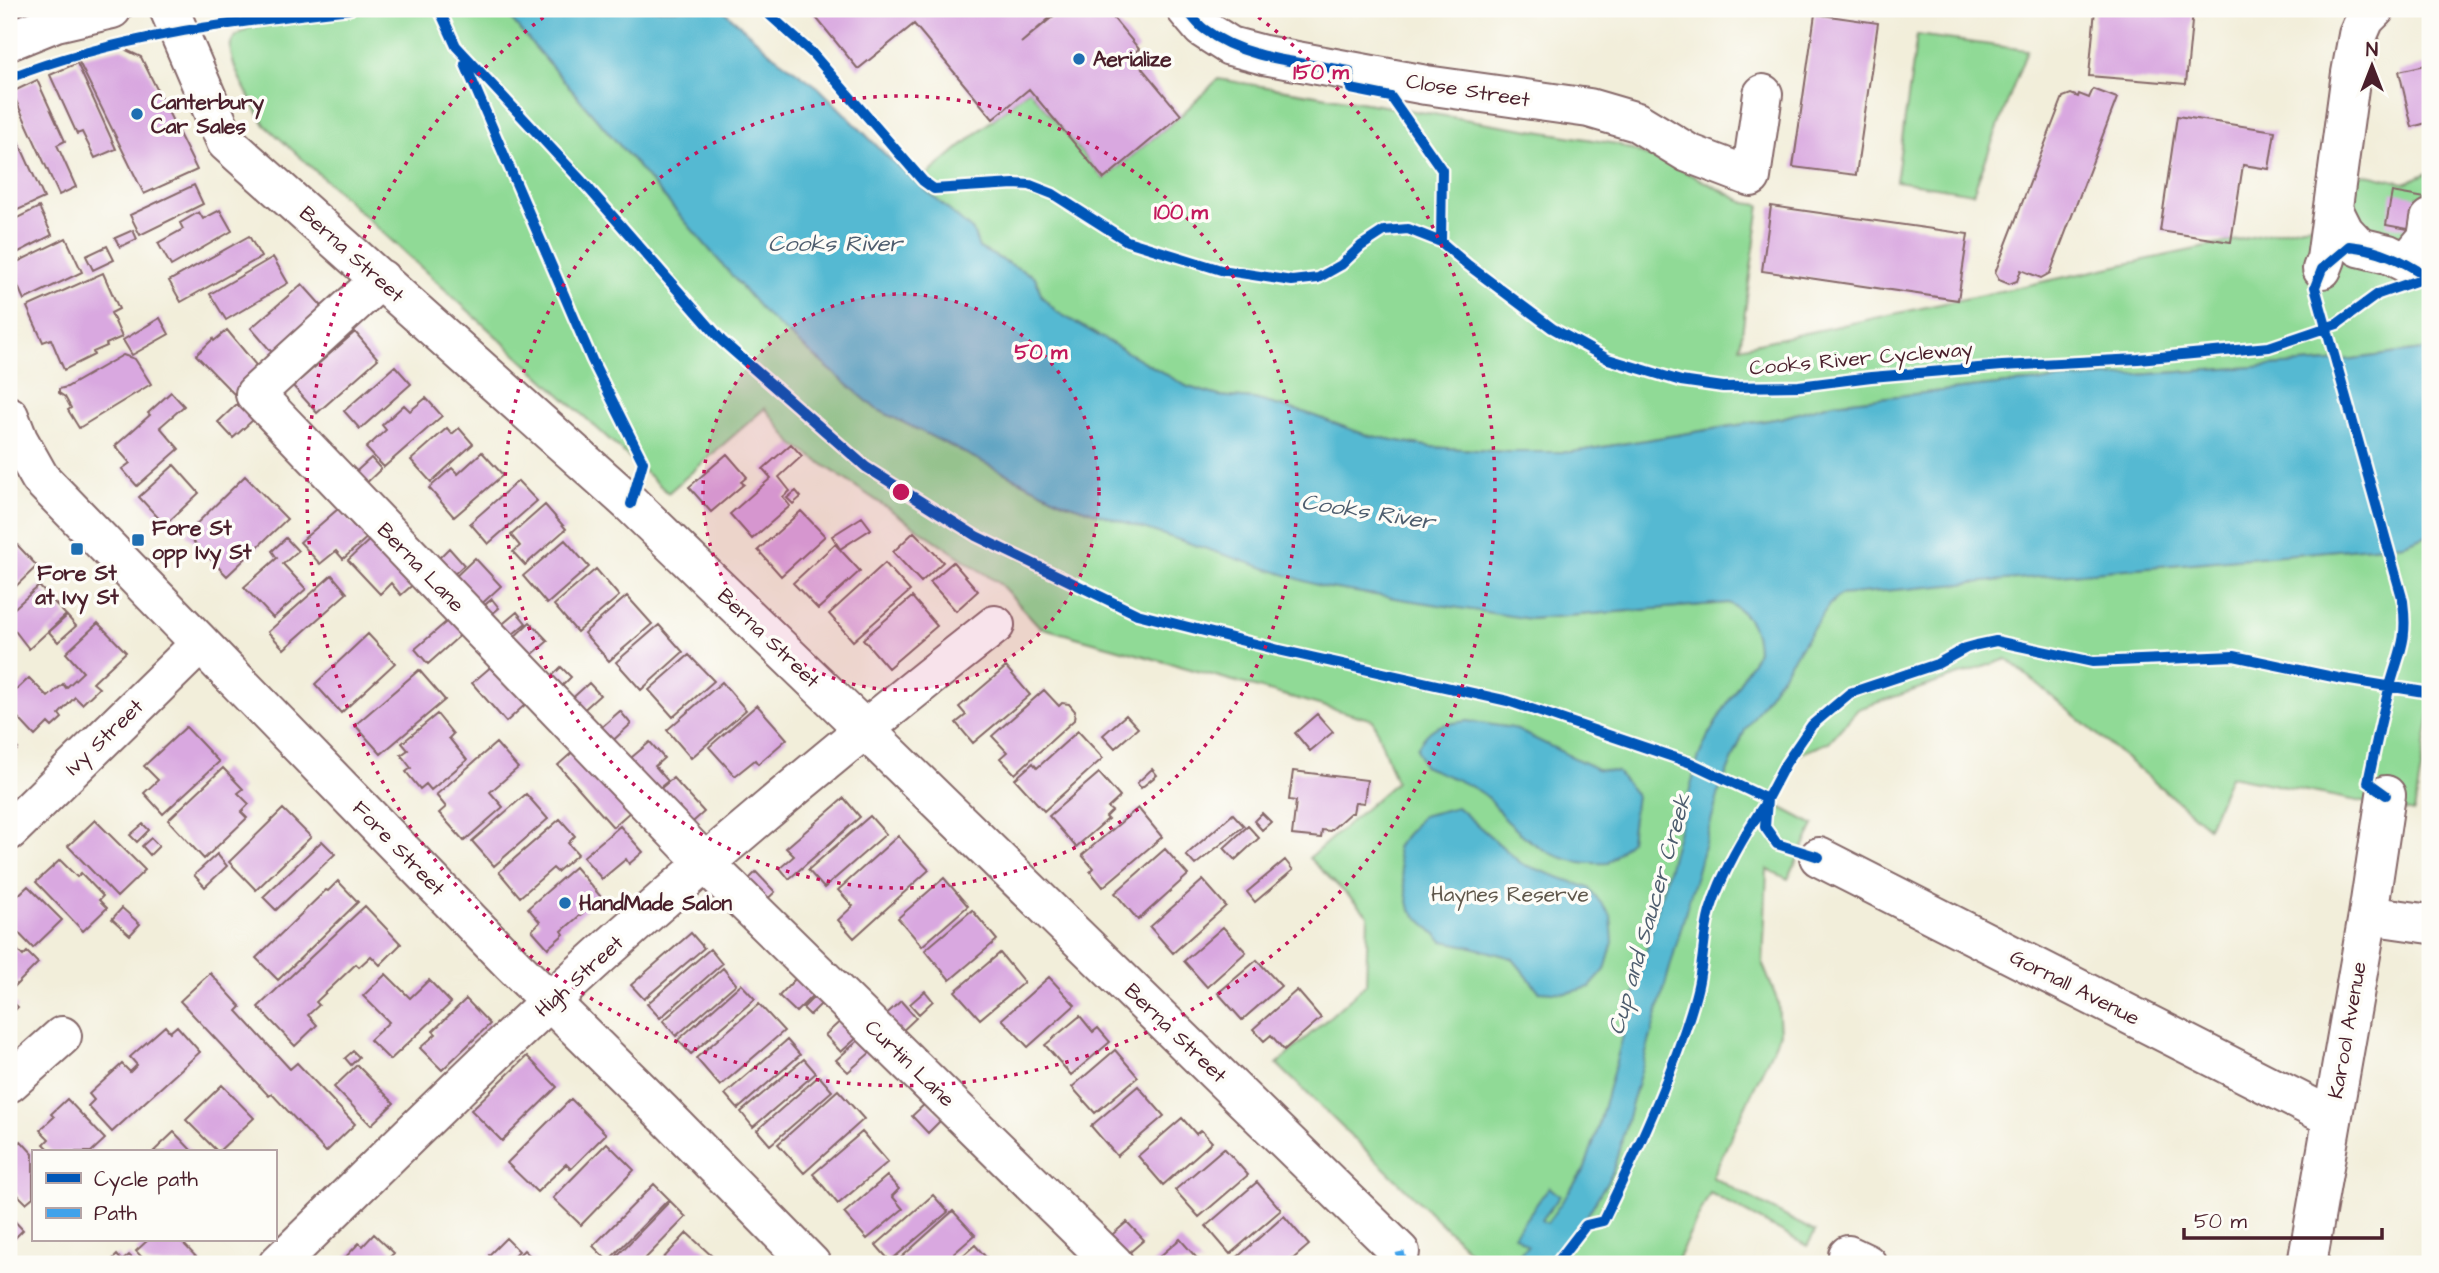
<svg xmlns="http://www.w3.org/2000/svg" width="2439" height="1273" viewBox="0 0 2439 1273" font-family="'Architects Daughter',sans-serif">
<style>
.green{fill:#90da96;stroke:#6d7c60;stroke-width:2}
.water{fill:#54b9d2;stroke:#4f6c7e;stroke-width:2}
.building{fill:#d9a8e0}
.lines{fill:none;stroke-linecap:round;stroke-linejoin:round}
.minor-casing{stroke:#856768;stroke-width:42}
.major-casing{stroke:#856768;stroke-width:42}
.highway-casing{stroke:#856768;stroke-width:42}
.minor{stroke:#fff;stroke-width:38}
.major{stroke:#fff;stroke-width:38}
.highway{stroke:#fff;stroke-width:38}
.quiet{stroke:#40a2eb;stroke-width:9;stroke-dasharray:18 9;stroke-linecap:butt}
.cycleway-casing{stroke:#fdfcf7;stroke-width:15}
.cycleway{stroke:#0057b8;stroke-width:10}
.ring{fill:none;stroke:#c2185b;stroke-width:3.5;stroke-dasharray:3.5 7}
.poi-dot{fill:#1f6fb2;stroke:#fdfcf7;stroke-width:2.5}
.labels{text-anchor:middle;stroke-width:7;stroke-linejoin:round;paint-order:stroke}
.poi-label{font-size:21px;font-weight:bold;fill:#4a1f2b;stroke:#fdfcf7;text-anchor:start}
.street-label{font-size:21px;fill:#4a1f2b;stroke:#fdfcf7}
.park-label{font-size:21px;fill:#5f574b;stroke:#fdfcf7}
.water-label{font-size:23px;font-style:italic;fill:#4e5d6e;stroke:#fdfcf7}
.centre{fill:#c2185b;stroke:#fdfcf7;stroke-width:3.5}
.ring-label{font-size:21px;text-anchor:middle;font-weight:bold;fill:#c2185b;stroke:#fdfcf7;stroke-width:7;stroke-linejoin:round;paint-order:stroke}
</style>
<rect width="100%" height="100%" fill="#fdfcf7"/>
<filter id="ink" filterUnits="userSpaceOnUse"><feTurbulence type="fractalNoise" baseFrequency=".0143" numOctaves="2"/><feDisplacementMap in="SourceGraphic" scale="14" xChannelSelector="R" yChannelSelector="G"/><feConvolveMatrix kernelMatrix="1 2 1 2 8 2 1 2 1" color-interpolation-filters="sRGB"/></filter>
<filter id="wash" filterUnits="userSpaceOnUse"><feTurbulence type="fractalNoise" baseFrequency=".00686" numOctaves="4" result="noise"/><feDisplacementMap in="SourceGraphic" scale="28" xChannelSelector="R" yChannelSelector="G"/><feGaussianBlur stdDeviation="1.57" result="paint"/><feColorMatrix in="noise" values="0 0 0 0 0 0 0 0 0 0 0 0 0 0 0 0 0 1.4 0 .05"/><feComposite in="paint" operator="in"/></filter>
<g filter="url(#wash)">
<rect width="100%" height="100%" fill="#f2eeda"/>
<path class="green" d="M384,9h118l263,305 765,305 310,-25 564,-50 26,-10v181l-16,97 -184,-36 -22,51 -201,-168 -149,50 -29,33 -32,13 -23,49 40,21 -26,54 -21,-10 -4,96 15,37 2,31 -68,144 103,55 -8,14 -97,-53 -35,71h-192l-206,-200 89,-80 2,-69 -59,-57 87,-76 -23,-62 -333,-93 -39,-42 -208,-141 -28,-36 -97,85 -403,-368c-8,-16 -42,-67 -33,-84 3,-6 12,-10 18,-14z
M1917,35l110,15 -54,143 -77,-12z
M1218,79l399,65 65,26 64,33 14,2 -20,142 563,-121 27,-3 7,-51 35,3 32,8 26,-11v177l-100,13 -315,21 -182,20 -52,15 -209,34h-65l-76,-5 -65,-12 -60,-22 -52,-14 -35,-3 -31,-9 -131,-75 -15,-15 -7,-20 -56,-29 -6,-17 -45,-37 -2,-18 103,-87 75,90 77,-64z"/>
<path class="water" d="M502,9h220l51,46 45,32 74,74 81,70 6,17 56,29 7,20 15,15 131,75 31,9 35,3 52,14 60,22 65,12 76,5h65l209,-34 52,-15 182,-20 315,-21 100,-13v185l-26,10 -564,51 -11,10 -84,125 -25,59 -107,382 -26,45 -37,48h-42l20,-18 -14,-11 35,-48 11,9 -18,24 5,3 37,-53 12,-35 103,-379 9,-20 49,-83c0,-24 -8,-40 -29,-50l-198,16 -207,-32 -260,-85 -187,-93 -111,-95z
M1467,721l46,7 84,41 20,3 19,23 -6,46 -22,22c-43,3 -70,-12 -101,-42 -8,-8 -15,-22 -25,-28 -18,-12 -40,-19 -59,-27l-6,-18c15,-25 23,-23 50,-27z
M1457,807l65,57 67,24 22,28 2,26 -8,28 -15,17 -23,6 -28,-2 -27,-33 -44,-12 -25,-5 -33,-31 -14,-63 26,-31z"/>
<g id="blocks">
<path class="building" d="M809,9h251l-39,34 41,-34h44l33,40 -8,6 50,60 -77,64 -75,-90 -36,30 -79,-95 -56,45z
M2095,9h68l30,2 -7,73 -97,-8z
M1815,14l63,9 -22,152 -63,-8z
M122,48l19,9 56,113 -53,24 -67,-136z
M77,63l39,86 -21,9 -13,-26 -5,2 -27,-59z
M2430,64v58l-18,5 -13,-56z
M37,80l28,61 -8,4 19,42 -17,8 -47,-103z
M2093,89l24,9 -67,175 -9,5 -20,-8 -4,11 -8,3 -10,-4 -4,-7 68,-176 8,-3 7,3 1,-3 10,4z
M2177,116l98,15 -6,38 -26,-4 -12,77 -71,-11z
M9,121l35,77 -35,16z
M194,185l9,19 -63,31 -10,-20z
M2392,192l33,6 -6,33 -33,-6z
M1771,206l197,28 -10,66 -196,-29z
M39,207l13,28 -43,22v-35z
M220,210l12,21 -61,35 -13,-23 25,-14 -3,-6 19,-11 4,7z
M133,230l4,9 -17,8 -5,-9z
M249,236l12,21 -80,45 -12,-21z
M66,238l16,34 -58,28 -15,-34z
M107,246l7,14 -21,10 -7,-14z
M273,257l15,26 -62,37 -16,-26z
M103,273l16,36 -8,4 11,24 -16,7 1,2 -14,6 1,3 -30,15 -13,-31 -8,3 -16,-35z
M302,284l25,28 -52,44 -24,-28z
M160,318l9,16 -37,21 -9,-15z
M227,330l33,40 -26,24 -38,-39 17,-16 1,2z
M355,332l23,27 -61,54 -24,-27z
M123,355l12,4 16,25 -72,44 -11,-18 3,-2 -6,-11 -6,-4v-4l8,-2z
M395,366l16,18 -51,45 -16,-18z
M171,392l13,14 -24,21 19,22 -42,37 -15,-17 8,-6 -15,-17 35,-31 -2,-2z
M426,398l16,18 -58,51 -18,-19 20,-18 -4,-5 22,-20 6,6z
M237,404l16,16 -20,18 -15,-16z
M447,428l5,6 7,-6 14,16 -42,38 -20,-22z
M791,444l11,12 -23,21 11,14 -7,6 7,9 -38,33 -22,-25 41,-36 -8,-9z
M482,452l21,23 -49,42 -25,-29 23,-20 6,6z
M727,454l20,23 -6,5 3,2 -33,28 -22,-25z
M371,458l10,11 -21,20 -11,-11z
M174,465l25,28 -34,32 -26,-28z
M245,476l42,43 -60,57 -41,-42z
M518,481l19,20 -49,43 -18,-21z
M796,491l5,6 -8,7 -6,-6z
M545,505l21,24 -41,36 -12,-13 7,-6 -9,-11z
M338,509l17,18 4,-4 11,12 -27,24 -7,-8 -16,13 -20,-22z
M801,511l24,25 -44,40 -23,-26z
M862,517l9,12 -31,20 -8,-13z
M914,532l29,30 -22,20 -28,-30z
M9,536l28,30 -28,27z
M374,536l43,45 -16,14 -10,-12 -11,11 -32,-34z
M286,538l12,13 -15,13 23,25 -33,29 -29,-31 33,-29 -5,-7z
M565,540l24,27 -42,37 -24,-28z
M835,544l25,27 -42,38 -25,-26z
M449,548l15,17 -14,13 -15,-16z
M475,558l26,28 -25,23 -26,-27z
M953,562l25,29 -22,20 -26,-29z
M885,563l25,28 -57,50 -24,-27z
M596,569l23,27 -42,36 -23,-27z
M332,575l15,18 -63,56 -16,-17z
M39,586l27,29 -37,34 -20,-26v-10z
M627,596l25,28 -43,37 -25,-28z
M912,597l25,29 -49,42 -25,-29z
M492,599l7,9 -13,11 -7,-9z
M517,612l9,11 -19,16 -9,-11z
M67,616l9,10 -18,16 -9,-10z
M452,617l13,14 -37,33 -13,-15z
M530,622l18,19 -21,18 -17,-18z
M98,623l28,29 -33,31 6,5 -17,16 -7,-7 -16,17 3,4 -10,9 -4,-4 -13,13 -26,-28v-11l20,-19 19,19 15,-13 3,4 17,-16 -17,-19z
M659,625l24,27 -42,38 -25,-28z
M368,634l27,29 -54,50 -26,-29z
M689,655l25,26 -41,36 -24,-27z
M493,665l34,38 -21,19 -34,-39z
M561,667l10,10 -15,15 -10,-10z
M1006,667l24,28 -57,48 -17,-20 10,-8 -7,-8z
M419,670l26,30 -64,54 -26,-29z
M722,682l24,28 -55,48 -24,-28z
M589,683l11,12 -22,20 -11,-12z
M1044,690l15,16 3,-3 7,1 6,7 -1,9 -59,54 -15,-16 7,-6 -15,-16z
M757,705l30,34 -29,25 -3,-4 -20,16 -26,-29z
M620,711l11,13 -23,21 -12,-13z
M437,714l16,20 -4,4 18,22 -36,30 -5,-6 -6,5 -14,-17 5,-4 -10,-13 7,-5 -6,-7z
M1317,714l16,18 -23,19 -15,-18z
M1126,715l12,13 -23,20 -12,-13z
M186,727l33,35 -56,52 -19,-21 14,-13 -14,-14z
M1078,731l25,27 -59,53 -29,-32 18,-16 4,5z
M9,739l9,10 -9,8z
M650,742l14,16 -9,8 13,15 -15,12 -27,-31z
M496,743l22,25 -28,24 13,15 -39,34 -25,-28 7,-6 -10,-12z
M576,749l55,62 -18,16 -55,-62z
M223,768l20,21 -5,4 11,11 -8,8 6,6 -43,41 -36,-39z
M1152,769l5,6 -16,13 -4,-5z
M1293,771l74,9 -3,23 -9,-1 -2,11h-3l-20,18 -8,-1 -1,8 -29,-3 4,-34 -7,-1z
M1099,773l21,24 -12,11 4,3 -6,6 2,2 -32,28 -27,-31z
M673,778l31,34 -19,17 -31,-35z
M526,794l22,25 -54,47 -22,-25z
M844,798l16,19 -71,62 -9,-11 14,-12 -8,-8z
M1138,808l24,29 -59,50 -13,-16 3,-3 -11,-13z
M283,809l28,28 -55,53 -27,-28z
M1262,813l9,9 -9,8 -8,-9z
M1233,814l11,12 -49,39 -9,-10z
M870,816l16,18 -62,54 -16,-18z
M560,819l15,17 -7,7 10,11 -21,18 -4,-4 -33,29 -21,-25z
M95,820l50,50 -28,27 -49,-51z
M143,824l6,6 -12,12 -7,-7z
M620,826l23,26 -14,12 -3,-5 -24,20 -19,-22z
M1248,826l11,12 -24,22 -11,-12z
M898,836l31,34 -75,68 -16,-18 15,-14 -15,-16z
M151,838l8,8 -9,9 -8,-9z
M322,841l13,13 -59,56 -13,-13z
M1165,849l23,26 -50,45 -23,-27z
M217,854l10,12 -22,21 -11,-12z
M60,860l17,17 4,-4 22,23 -4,4 8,8 -24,23 -47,-49z
M1285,860l8,10 -38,32 -8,-10z
M575,867l26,30 -39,34 2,3 -16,14 -16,-18 8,-8 -12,-14z
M756,872l19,20 -12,11 -19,-19z
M944,878l24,28 -46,40 -24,-28z
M1203,880l23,26 -53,47 -23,-26z
M338,881l20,21 -80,78 -22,-22 70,-68 2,1z
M28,886l34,34 -29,28 -24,-25v-19z
M365,906l36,38 -21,21 -9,-9 -12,11 -3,-3 -40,38 3,3 -11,10 9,10 -22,21 -37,-39z
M122,908l18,16 -10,11 -18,-16z
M972,910l25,30 -47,40 -25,-30z
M1223,927l23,25 -39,35 -23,-26z
M691,933l13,15 -60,51 -13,-14z
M9,942l14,14 4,-4 11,11 -29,29z
M710,949l12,15 -62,54 -13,-14z
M1000,953l24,29 -44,37 -25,-28z
M1257,960l24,26 -39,34 -24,-27z
M723,968l13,16 -60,52 -13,-15z
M210,973l31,34 -4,4 53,58 7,-6 58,61 -29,28 -54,-58 -3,2 -89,-95z
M386,974l24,24 19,-18 22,23 -61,57 -20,-20 19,-18 -26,-26z
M1049,977l26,28 -47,42 -26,-28z
M796,978l17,17 -17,17 -17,-16z
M741,984l14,15 -64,55 -13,-14z
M1297,990l24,28 -37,32 -13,-15 -7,6 -11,-12z
M925,991l8,10 -14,13 -9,-10z
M817,994l7,7 -14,14 -7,-7z
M9,999l9,8 -9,9z
M466,999l24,25 -48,46 -22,-22 16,-14 -3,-3z
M901,1001l15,17 -18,17 -16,-17z
M759,1004l25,27 -64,55 -24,-28z
M1080,1016l13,16 5,-4 12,14 -39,33 -26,-30z
M844,1018l16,17 -19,17 -16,-17z
M165,1026l5,6 7,-6 23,26 -88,80 -24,-26 6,-6 -5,-6 33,-30 8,8 7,-7 -7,-8z
M860,1039l12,12 -24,21 -12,-12z
M787,1040l13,15 -62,54 -13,-15z
M1115,1050l23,27 -43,36 -23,-26z
M353,1051l6,6 -8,8 -6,-7z
M527,1056l30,31 -55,54 -31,-31z
M804,1059l12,14 -63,54 -12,-15z
M357,1065l37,38 -23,22 -37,-38z
M819,1076l13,15 -62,54 -13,-15z
M222,1085l32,33 -36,34 -32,-32z
M1138,1086l26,30 -47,40 -26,-30z
M838,1090l26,29 -60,54 -26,-29z
M67,1099l38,40 -14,13h-39l-8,-8 5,-5 -9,-9 14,-13 -3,-3z
M571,1099l35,35 -35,35 -5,-5 -29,28 -30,-29z
M927,1102l16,16 -15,15 -16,-17z
M1182,1118l14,16 5,-4 11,12 -49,43 -25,-29z
M174,1132l19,20h-40z
M862,1132l26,30 -50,42 -25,-30z
M21,1141l12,13v43l-7,6 -17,-17v-19l6,-6 -6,-8z
M607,1143l27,27 -53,55 -28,-27z
M1224,1148l24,27 -49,42 -24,-27z
M887,1176l12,13 -7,7 11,13 -36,30 -23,-26z
M1257,1182l24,28 -51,44 -24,-28z
M654,1184l15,15 -61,62 -15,-15z
M933,1195l15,17 -58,49 -14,-16z
M670,1201l16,16 -46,47h-31z
M953,1211l22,24 -33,29h-48z
M9,1215l14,15 -14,14z
M1284,1216l25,29 -22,19h-51l-3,-3z
M1127,1222l17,18 -21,18 -16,-19z
M687,1233l26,24 -7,7h-48z
M374,1234l20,19 -11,11h-44l20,-21 4,3z
M506,1238l13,13 -13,13h-8l-9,-9z
M1180,1239l22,25h-51z
M148,1240h32l23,24h-55l-12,-13z
M975,1245l17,19h-39z
M524,1250l15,14h-29z
M117,1255l5,6 7,-6 9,9h-30z"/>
</g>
</g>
<g filter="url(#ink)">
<use href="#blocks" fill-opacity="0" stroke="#856768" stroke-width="2"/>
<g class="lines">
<g class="minor-casing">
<path id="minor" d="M169,9l57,133 405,362 232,224 537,524
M1186,9l16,19 28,18 34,9 162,30 163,23 48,14 51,31 63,24 12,-83
M2333,209l11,22 15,16 29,7 18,9 21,-25 3,-19
M2322,269l4,-10 25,-186 7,-38 7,-16 10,-10
M381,279l-126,115 450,469 409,401
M9,831l191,-187
M1819,857l512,260
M2368,915l62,9
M9,1083l53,-47
M1848,1255l19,9
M278,1264c91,-88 180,-178 273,-264 143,-131 291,-255 444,-375
M2307,1264l61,-349 18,-120"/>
</g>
<g class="major-casing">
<path id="major" d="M9,416l9,23 22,39 471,485 150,148 150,153"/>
</g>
<g class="highway-casing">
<path id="highway" d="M9,41l47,-19 56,-13"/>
</g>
<use href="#minor" class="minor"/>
<use href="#major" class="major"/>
<use href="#highway" class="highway"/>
<path class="quiet" d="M1400,1252l3,12"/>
<g class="cycleway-casing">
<path id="cycleway" d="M439,9l17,37 134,144 132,151 144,126 110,69 161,78 142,36 229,51 183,62 76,36
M763,9l49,44 111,128 11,8 80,-5 16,1 23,9 74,47 94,29 71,11 26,-3 23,-13 20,-19 23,-15 24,-2 33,13 27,23 84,63 56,31 73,22 42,6 76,-1 72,-9 131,-11 136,-7 131,-12 68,-23 41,-30 52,-18
M1186,9c6,7 11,15 18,20 41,31 97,33 145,42l2,18 40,8 51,73 -1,72
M465,64l127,296 51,102 -12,42
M9,78c108,-43 226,-56 341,-69
M2386,795l-18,-13c7,-32 13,-65 22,-96 10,-36 18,-45 13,-85l-88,-314 7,-18 27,-23c31,3 53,14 79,31
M1819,857l-42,-13 -12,-17 2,-28 19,-36 26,-38 38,-32 87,-29 29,-16 11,-3 19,-4 97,21 141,-6 104,22 92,15
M1556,1264l30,-39 17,-4c30,-62 60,-125 82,-191 6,-18 13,-38 15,-56 4,-21 4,-42 10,-63 12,-39 34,-75 56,-109"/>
</g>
<use href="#cycleway" class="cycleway"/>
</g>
</g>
<circle cx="901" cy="492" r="198" fill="#c2185b" fill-opacity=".12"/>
<g class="ring">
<circle cx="901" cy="492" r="198"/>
<circle cx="901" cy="492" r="396"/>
<path d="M1250 11A594 594 0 1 1 552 11"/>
</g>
<g class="poi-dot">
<circle cx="1079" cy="59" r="7"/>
<circle cx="137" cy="114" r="7"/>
<rect x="131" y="533" width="14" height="14" rx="3.5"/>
<rect x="70" y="542" width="14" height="14" rx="3.5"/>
<circle cx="565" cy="903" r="7"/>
</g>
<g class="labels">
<g class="poi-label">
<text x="1093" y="66">Aerialize</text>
<text x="151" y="109">Canterbury<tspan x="151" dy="24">Car Sales</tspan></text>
<text x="152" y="535">Fore St<tspan x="152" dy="24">opp Ivy St</tspan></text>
<text x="77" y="580" text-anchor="middle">Fore St<tspan x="77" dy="24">at Ivy St</tspan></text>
<text x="579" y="910">HandMade Salon</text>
</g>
<g class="street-label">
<text transform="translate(1468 90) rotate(9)" y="7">Close Street</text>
<text transform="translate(352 254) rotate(42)" y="7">Berna Street</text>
<text transform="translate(1861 358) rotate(-5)" y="7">Cooks River Cycleway</text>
<text transform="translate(421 567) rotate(46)" y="7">Berna Lane</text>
<text transform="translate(769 638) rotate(44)" y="7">Berna Street</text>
<text transform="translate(104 737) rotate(-44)" y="7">Ivy Street</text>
<text transform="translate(399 848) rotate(46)" y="7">Fore Street</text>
<text transform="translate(579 976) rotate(-42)" y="7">High Street</text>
<text transform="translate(2075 987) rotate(27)" y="7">Gornall Avenue</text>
<text transform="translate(2347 1030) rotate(-80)" y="7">Karool Avenue</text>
<text transform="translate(1176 1033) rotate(44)" y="7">Berna Street</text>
<text transform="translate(910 1063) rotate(44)" y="7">Curtin Lane</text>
</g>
<g class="park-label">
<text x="1510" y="901">Haynes Reserve</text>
</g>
<g class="water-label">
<text x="835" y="251">Cooks River</text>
<text transform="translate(1368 511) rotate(9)" y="8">Cooks River</text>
<text transform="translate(1649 914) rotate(-74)" y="8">Cup and Saucer Creek</text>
</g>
</g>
<circle cx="901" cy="492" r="10" class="centre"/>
<g class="ring-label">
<text x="1321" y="79">150 m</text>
<text x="1181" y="219">100 m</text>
<text x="1041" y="359">50 m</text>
</g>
<rect width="2439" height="1273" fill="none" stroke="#fdfcf7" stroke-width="35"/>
<rect x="32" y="1150" width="245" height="91" fill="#fdfcf7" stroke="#b5a4a5" stroke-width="2"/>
<rect x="46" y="1173" width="35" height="10" fill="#0057b8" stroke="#b5a4a5" stroke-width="2"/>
<text x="94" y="1186" font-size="21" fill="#4a1f2b">Cycle path</text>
<rect x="46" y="1208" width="35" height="10" fill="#40a2eb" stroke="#b5a4a5" stroke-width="2"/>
<text x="94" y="1220" font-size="21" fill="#4a1f2b">Path</text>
<g transform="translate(2372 66)" stroke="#fdfcf7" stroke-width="5" paint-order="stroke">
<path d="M0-5L12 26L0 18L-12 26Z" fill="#4a1f2b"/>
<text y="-10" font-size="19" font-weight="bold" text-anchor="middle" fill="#4a1f2b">N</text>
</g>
<path d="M2184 1228v10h198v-10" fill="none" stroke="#4a1f2b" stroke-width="3.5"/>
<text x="2194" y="1228" font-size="21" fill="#4a1f2b" stroke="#fdfcf7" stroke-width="5" paint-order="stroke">50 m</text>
</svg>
